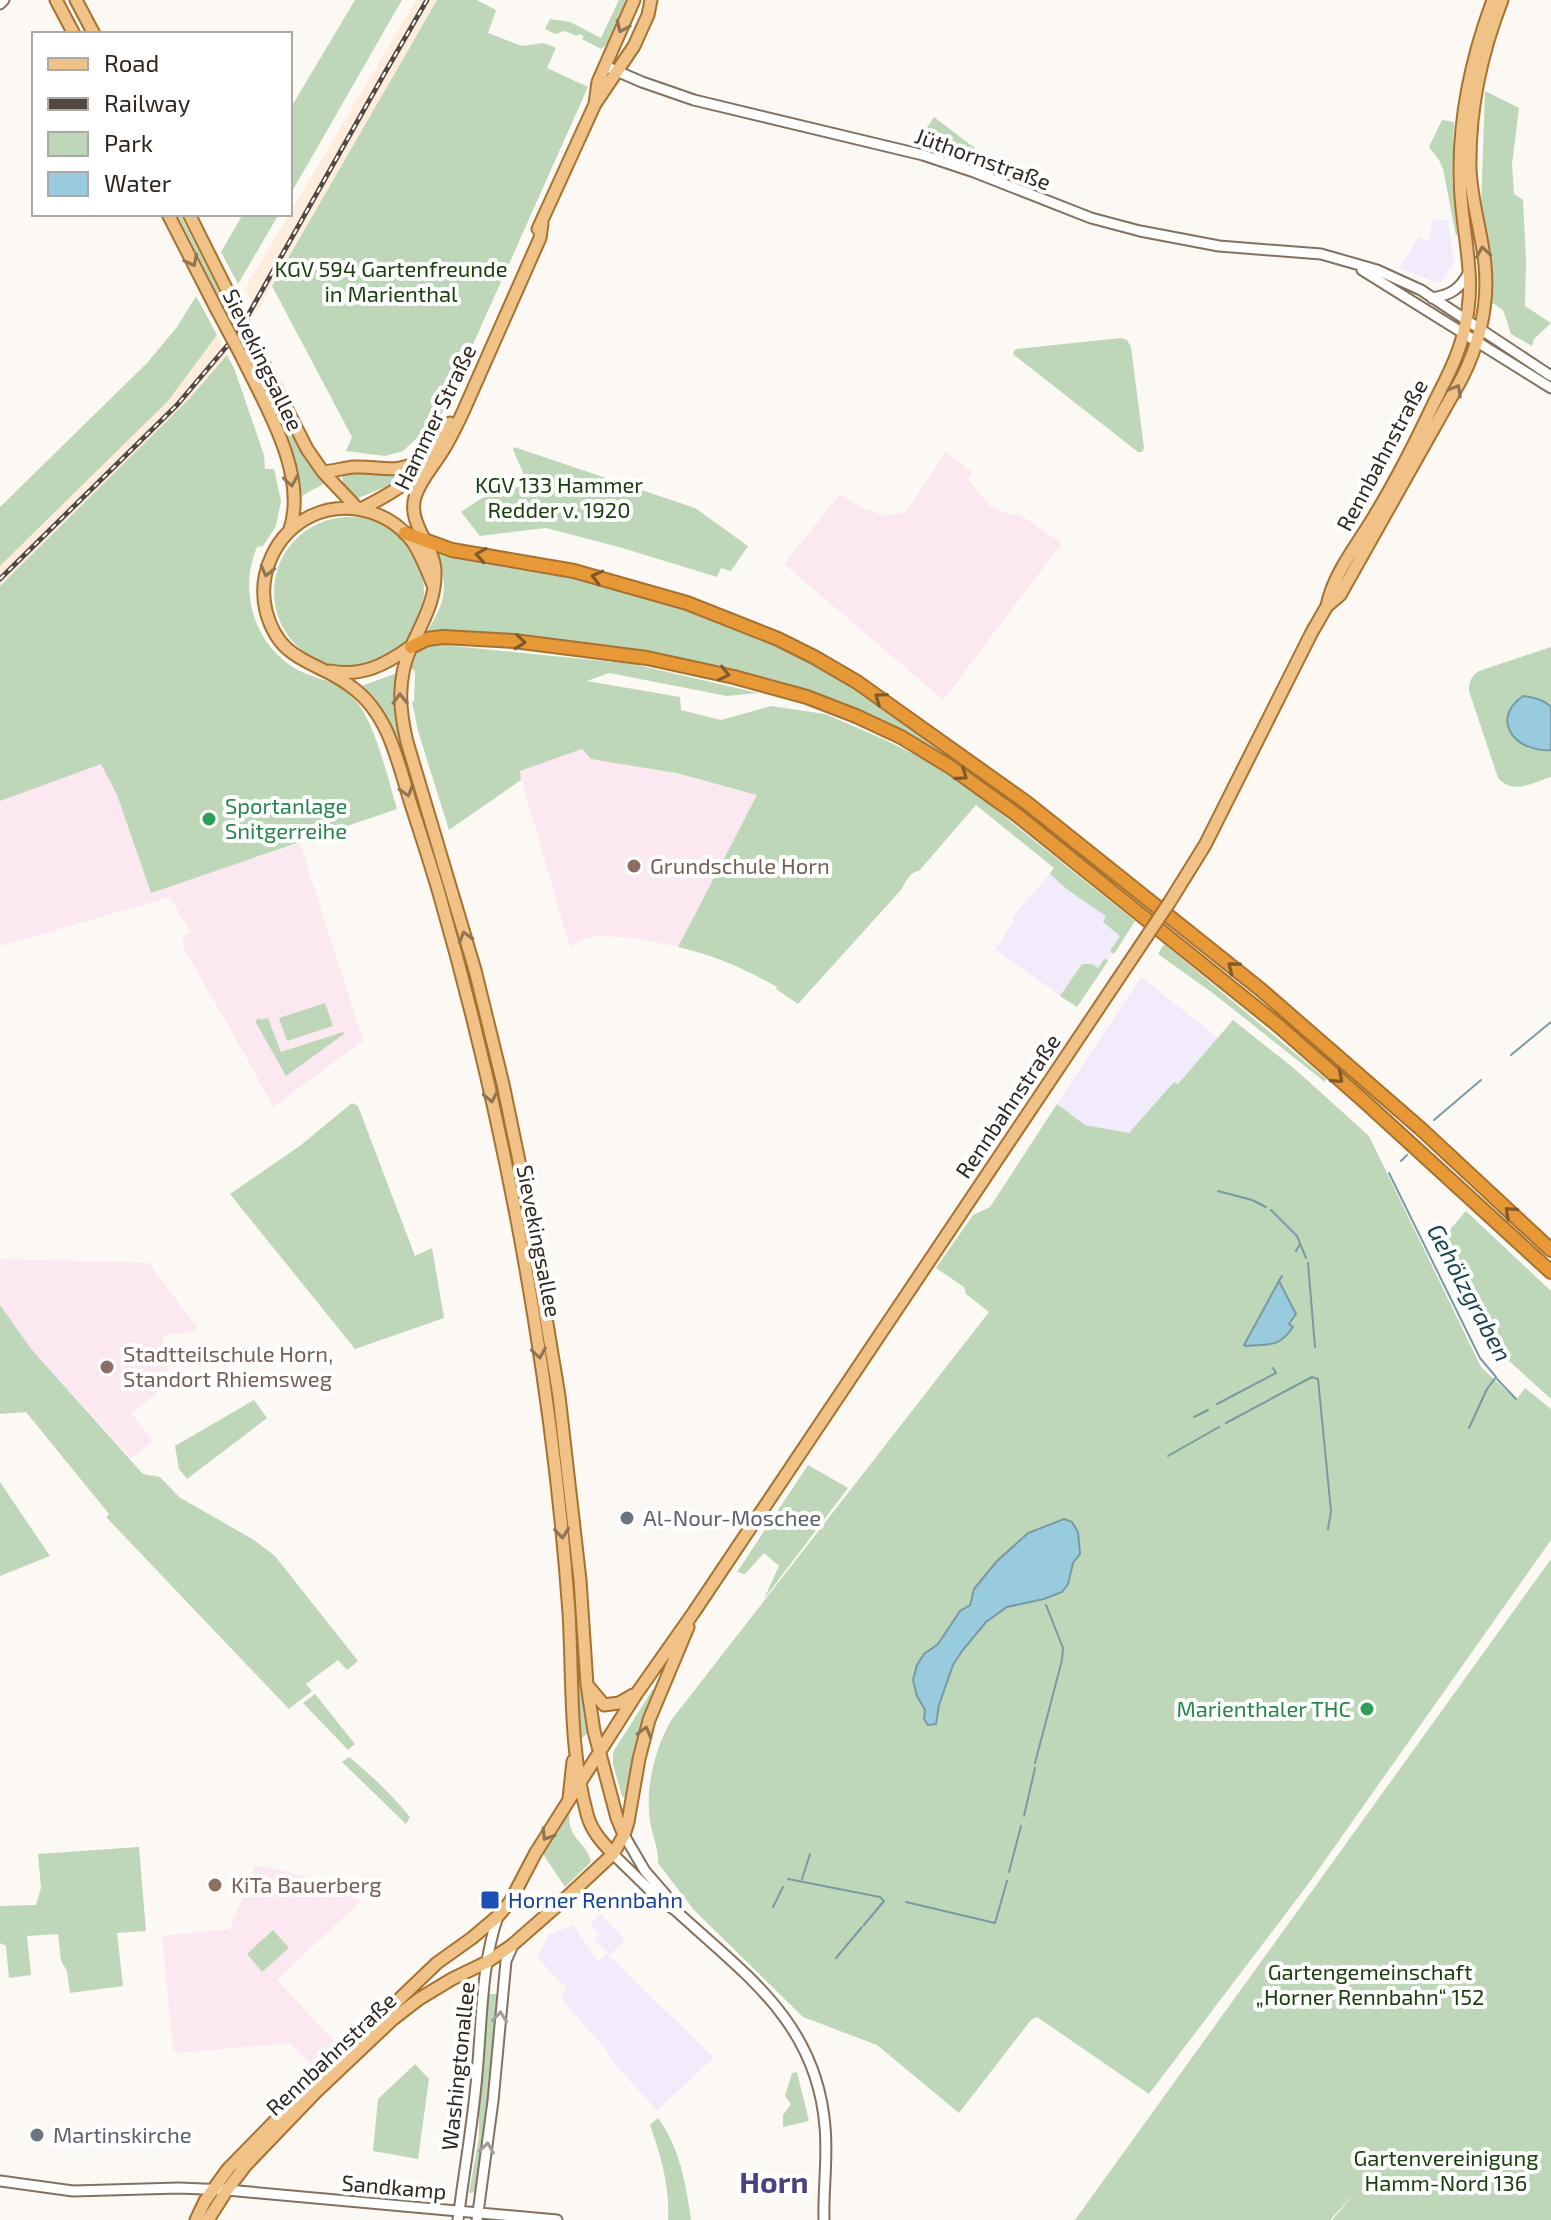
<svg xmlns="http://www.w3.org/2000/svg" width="1551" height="2220" viewBox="0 0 1551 2220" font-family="'Exo 2',sans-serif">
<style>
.commercial{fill:#f1ebfc}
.built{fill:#feecdd}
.education{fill:#fce8f0}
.green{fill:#bed7b8}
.water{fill:#97cbdd;stroke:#789aa4;stroke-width:2}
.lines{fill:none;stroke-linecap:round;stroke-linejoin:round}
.stream{stroke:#789aa4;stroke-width:2}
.minor-casing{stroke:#85705e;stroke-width:13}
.major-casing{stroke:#a7712f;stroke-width:15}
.highway-casing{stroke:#a7712f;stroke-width:16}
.minor{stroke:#fff;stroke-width:9}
.major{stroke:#f1c288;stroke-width:11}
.highway{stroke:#e79938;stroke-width:12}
.rail-casing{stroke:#504841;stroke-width:5}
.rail{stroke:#fff;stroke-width:2;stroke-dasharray:6;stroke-linecap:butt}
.major-bridge-casing{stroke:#a7712f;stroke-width:15;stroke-linecap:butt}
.major-bridge{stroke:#f1c288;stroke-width:11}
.oneway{stroke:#907454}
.oneway2{stroke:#825a2a}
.oneway3{stroke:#a19d9a}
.leisure-dot{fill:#2e9e5b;stroke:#fff;stroke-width:3}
.education-dot{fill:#8d6e63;stroke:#fff;stroke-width:3}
.worship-dot{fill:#6b7280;stroke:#fff;stroke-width:3}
.transit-dot{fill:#1a4fb4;stroke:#fff;stroke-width:3}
.labels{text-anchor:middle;stroke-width:8;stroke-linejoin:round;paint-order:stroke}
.street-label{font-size:22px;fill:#2f261f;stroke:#fff}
.park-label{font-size:22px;fill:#19400e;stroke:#fff}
.leisure-label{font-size:22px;fill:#27864d;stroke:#fff;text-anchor:start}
.education-label{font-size:22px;fill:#785e54;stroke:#fff;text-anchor:start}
.worship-label{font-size:22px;fill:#5b616d;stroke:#fff;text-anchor:start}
.transit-label{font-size:22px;fill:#164399;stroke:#fff;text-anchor:start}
.water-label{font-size:24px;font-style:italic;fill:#184552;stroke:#fff}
.district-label{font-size:30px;font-weight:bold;fill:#4e417f;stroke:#fff}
</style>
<rect width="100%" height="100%" fill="#fcf8f4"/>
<path class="commercial" d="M1448,220l6,43 -14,20 -41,-14 20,-32 9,5 5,-21z
M1050,873l78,59 -51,75 -82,-57 20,-30 -3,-2z
M1141,977l77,61 -41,46 -48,49 -44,-8 -28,-21z
M600,1914l25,25 -15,16 -15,-16 5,-5 -10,-10z
M573,1925l25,36 9,-7 107,104 -57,52 -42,-45 -9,-15 -46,-53 7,-8 -29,-31 10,-23z"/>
<path class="built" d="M416,0h21l-180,311 -12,-22z
M217,335l10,20 -16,19 -22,25 -189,187v-20l168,-165z"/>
<path class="education" d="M946,452l26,20 -4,8 22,26 22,9 7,-1 43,29 -119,157 -159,-136 56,-70 24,15 21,7 21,-4z
M583,749l174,46 -79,152 -42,-9 -38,-2 -12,2 -16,9 -51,-176z
M101,763l16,32 34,98 149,-50 63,198 -90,66 -30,-56 -59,-102 -1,-13 7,-4 -20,-35 -170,49v-145z
M0,1259l149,4 48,64 -1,3 -33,6 6,48 -38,29 22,28 -22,17 -99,-108 -32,-45z
M256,1865l29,6 25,8 51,22 -84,79 57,61 -24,23 -19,-21 -114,10 -4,-4 -11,-113 68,-7z"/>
<path class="green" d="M355,0h47l-112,195v-86z
M437,0h40l19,10 -8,23 34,13 22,-3 12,5 -9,20 41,19 -147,329 -38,35 -18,5 -39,-5 6,-14 -80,-151z
M619,0h7l-20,45 -5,4 -19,-10 2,-3 -5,-2 -2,2 -12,-5 -10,3 -10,-5 5,-10 20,3 31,16z
M1485,91l34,17 -7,56 2,30 9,6 3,60 -1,46 26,17 -17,16 -2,7 -21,-12 -8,-24 -12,-8 2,-11 -12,-84z
M934,117l63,48 3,5 -82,-28z
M1442,120l12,2 -2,62 2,3 4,46 -2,3 -13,-67 -4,-9 -10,-13z
M177,214h3l40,79h4l89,173 12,17 -25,14 -9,-53 -26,-59 -23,-45h-5l-21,-43 1,-3z
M243,214h36l-41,70 -17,-32z
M196,296l21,39 -49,66 -168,165v-59l147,-144 30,-36z
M1121,338l6,2 4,7 13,101 -2,4h-4l-124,-97 -1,-3 3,-3z
M227,355l7,13 30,87 1,14h9l7,32 -5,25 -13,20 -6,1c-20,46 -1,103 45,125 17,8 36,9 50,24 23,24 35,80 45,113l-246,84 -34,-98 -16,-31 -101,37v-215l189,-187z
M514,447l181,61 53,38 -17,25 -10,-3 -4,9 -98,-30 -73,-19 -66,8 -19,-24 21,-14 46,-14 -15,-34z
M351,471l51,1 1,4 -18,11 -29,12 -16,-15 3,-3 -2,-8z
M274 592a75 75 0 1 1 150 0a75 75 0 1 1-150 0Z
M437,551l23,7 95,14 119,31 78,29 79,40 55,37 161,115 68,56 -3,4c-62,-51 -125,-106 -196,-145 -147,-80 -318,-96 -483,-108l-7,2c21,-34 22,-43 11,-82z
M433,644l200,20 125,29 -31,3 -118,-23 -22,8 93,16 1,13 40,10 50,-14 54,8 56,24 47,23 53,37 154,123 -21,33 -4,-3 10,-15 -17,-14 3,-6 -38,-26 -17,-15 -1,-2 4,-5 -78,-63 -57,66c-10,1 -13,11 -18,19l-103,114 -22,-15 1,-2c-31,-18 -64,-32 -99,-40l79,-152 -81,-22 -85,-14 -9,-10 -62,22 1,9 -72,50 -31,-99 -6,-29 2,-1 1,-30 -5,-4 6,-14z
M1551,647v60l-3,-3 -19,45 22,1v27c-19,6 -38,18 -53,1l-29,-87c0,-9 2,-15 10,-20z
M397,673l-1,35 70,242 -4,3 -49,-159 -54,-107z
M1164,944l162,135 -1,3 -111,-88 -56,-40z
M1105,958l3,3 -31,46 -17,-11 22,-32h10l6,4z
M325,1003l8,23 -46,15 -8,-23z
M260,1018l1,2 7,-2 13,34 62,-20 1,2 -58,42 -31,-55z
M1233,1020l63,50 73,66 112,231 35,33 9,-12 26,21v131l-242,343 -160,211 -112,-77 -6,3 -72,93 -82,-68 -74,-28 -109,-107 -36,-47c1,-15 -6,-27 -8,-42 -5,-34 5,-73 22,-102l317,-407 -23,-18 -2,-7 -28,-19 37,-53 17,-8 67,-103 28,21 44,8 45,-51 4,2z
M352,1103l6,3 57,150 17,-8 12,70 -89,31 -125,-155 71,-49z
M1466,1211l85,80v108l-45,-41 -26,-31 -44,-81z
M0,1305l32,45 111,124 17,3 19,20 75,43 21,16 83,105 -11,9 -9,-10 -32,24 6,7 -23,18 -183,-192 3,-3 -83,-102 -26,2z
M254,1400l13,18 -80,61 -8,-10 -4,-23z
M808,1465l40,23 -84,111 15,-33 -15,-13 -19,21 -8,-2z
M561,1471l4,27 4,6 20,228 -8,7 -10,-144 -12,-123z
M0,1482l50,74 -50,20z
M1551,1559v661h-219l24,-28 -26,28h-255z
M653,1689l2,1 -19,61 -9,48 -5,-3 -9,-32v-12z
M315,1694l40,50 -7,6 -45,-47z
M349,1757c22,18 42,37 61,60l-4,7 -64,-62z
M570,1812c-5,26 18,31 21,50l-26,25 -22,-33z
M139,1847l7,84 -29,2 6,53 -53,7 -3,-22 -6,-10 -3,-27 -31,2 4,39 -22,3 -3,-32 -6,-3v-37l36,-1 5,-17 -3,-34z
M273,1930l16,18 -27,24 -15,-18z
M489,1994h9l-7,74 -1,36 -12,88 -9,1 10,-56v-48z
M415,2064l14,15 -11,80 -45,-8 5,-52z
M797,2072l12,49 -26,6v-12l8,-11 -6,-8 7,-23z
M658,2118c22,30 28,66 33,102h-23c2,-33 -7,-64 -18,-95z"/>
<path class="water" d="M1523,696c9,1 21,4 28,11v43c-35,3 -62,-30 -28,-54z
M1279,1281l17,33 -7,10 4,3c-14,21 -24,17 -47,19l-2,-1z
M1064,1519l8,3 6,10 2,22 -7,9 -5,21 -6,8 -18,7 -37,8 -21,15 -24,29 -9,14 -14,40 -3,19 -8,1 -4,-6 1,-9 -8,-14 -4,-16 4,-15 7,-11 14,-10 22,-33 10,-6 4,-16 23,-28 31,-28z"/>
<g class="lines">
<path class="stream" d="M1511,1055l40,-33
M1434,1120l47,-40
M1401,1161l6,-6
M1389,1173l91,185 16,19 -9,12 -18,39
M1218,1191l34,9 14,7
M1271,1210l26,26 9,22
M1296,1251l4,-7
M1308,1263l7,84
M1279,1281l3,-5
M1497,1379l19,20
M1217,1404l59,-31 -3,-5
M1194,1417l14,-7
M1226,1423l86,-46 6,2 13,132 -3,18
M1168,1456l51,-29
M1035,1763l27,-103 1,-12 -17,-43
M1024,1816l11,-48
M1009,1872l12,-46
M788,1879l92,18 4,4 -20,24
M802,1879l8,-25
M906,1902l89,21 12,-42
M773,1907l10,-20
M836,1958l26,-31"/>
<g class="minor-casing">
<path id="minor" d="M0,4l4,-4
M605,66l37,16 52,18 229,55 51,17 117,46 49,13 79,15 102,8 56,16 44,20 130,86
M1362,270l189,118
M1432,298c19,-3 28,-9 37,-26
M624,1835l21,36 20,23 9,13
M613,1854l47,46 15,10c71,65 142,113 150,217 3,31 -2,62 -1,93
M0,2181l73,10 106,-3 48,2 330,30
M458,2220c6,-49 15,-97 19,-146 5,-53 4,-108 21,-158
M477,2220l16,-119 13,-140 7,-16"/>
</g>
<g class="major-casing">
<path id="major" d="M56,0l18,34
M76,0l18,34
M595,104l3,-22 36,-82
M168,214l48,94
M189,214l38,76
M542,224l-2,14 -77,174c-7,15 -14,30 -23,43 -9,14 -20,26 -25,42 -8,27 20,49 20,75 1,28 -13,51 -24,75 -14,32 -12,62 -4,95l68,228 28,114 21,101 35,211 21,184 7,105 7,46 23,87 7,17
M538,229l57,-125 39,-58 14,-31 3,-15
M252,341l55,108 16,23 35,37
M242,357c23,48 66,117 48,172
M323,472c10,-1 21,-4 31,-5 29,-1 40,8 69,-7
M361,509c17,-9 34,-17 49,-30 16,-15 29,-37 40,-56
M433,585c-6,-15 -12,-31 -21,-44 -24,-31 -66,-41 -101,-25 -35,17 -54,57 -45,95 14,54 53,49 87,77 15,11 26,27 34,44 10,22 16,46 23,69 10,31 20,61 29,92 40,139 72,281 95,424 16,98 28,197 35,296 4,67 0,136 18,201 4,16 14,27 26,40
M1327,606c6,-32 31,-62 48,-91 22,-36 41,-74 59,-112 11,-22 23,-44 29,-68 14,-52 2,-87 -2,-138 -5,-67 9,-135 32,-197
M330,671c32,6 55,-6 80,-24
M1169,903l36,-58 107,-213 15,-26 13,-11 122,-217c18,-36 27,-72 23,-113 -3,-32 -14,-64 -15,-97 -1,-58 11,-114 32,-168
M589,1687l15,18 15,-2 14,-8
M569,1799l4,-38
M196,2220l9,-19 23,-32 89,-91 120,-115 35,-25 26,-22 12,-14 25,-48 34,-54 68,-107 57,-81 455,-679
M208,2220l19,-30 19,-25 70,-73 76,-72 27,-21 33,-20 35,-17 24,-16 56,-49 46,-43 11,-19 4,-13 11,-63 10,-39 39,-93"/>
</g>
<g class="highway-casing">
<path id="highway" d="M405,533l47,17 122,21 113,32 91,36 36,18 43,25 170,121 233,186 161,140 130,121
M411,647l16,-8 16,-2 71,4 133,17 87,19 73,20 49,19 45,21 51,31 65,47 263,212 84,74 187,171"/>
</g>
<use href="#minor" class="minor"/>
<use href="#major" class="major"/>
<use href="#highway" class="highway"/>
<g class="rail-casing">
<path id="rail" d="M0,579l177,-174 61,-72 145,-257 44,-76"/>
</g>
<use href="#rail" class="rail"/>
<g class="major-bridge-casing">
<path id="major-bridge" d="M227,290l25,51
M216,308l26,49
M1149,933l20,-30"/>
</g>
<use href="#major-bridge" class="major-bridge"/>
</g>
<defs><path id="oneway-chevron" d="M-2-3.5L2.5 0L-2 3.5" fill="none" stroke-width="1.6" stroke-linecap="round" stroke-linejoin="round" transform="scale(2)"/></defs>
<g class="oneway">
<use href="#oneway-chevron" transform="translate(622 27) rotate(114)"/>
<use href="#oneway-chevron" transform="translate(1483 252) rotate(-99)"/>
<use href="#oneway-chevron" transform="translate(192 261) rotate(63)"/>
<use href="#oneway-chevron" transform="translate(1456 390) rotate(-61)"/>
<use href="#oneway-chevron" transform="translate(291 481) rotate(81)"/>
<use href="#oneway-chevron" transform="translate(267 571) rotate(104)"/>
<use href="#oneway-chevron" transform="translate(400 699) rotate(-91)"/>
<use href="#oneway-chevron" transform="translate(407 791) rotate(73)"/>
<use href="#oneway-chevron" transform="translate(465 937) rotate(-106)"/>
<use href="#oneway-chevron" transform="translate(491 1097) rotate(78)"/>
<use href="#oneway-chevron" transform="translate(539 1353) rotate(81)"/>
<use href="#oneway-chevron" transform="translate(562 1533) rotate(84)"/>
<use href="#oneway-chevron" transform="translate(645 1732) rotate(-75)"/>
<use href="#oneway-chevron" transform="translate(547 1835) rotate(122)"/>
</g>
<g class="oneway2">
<use href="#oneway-chevron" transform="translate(481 555) rotate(-171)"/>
<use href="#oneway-chevron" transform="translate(597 577) rotate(-166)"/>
<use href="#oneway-chevron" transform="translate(520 642) rotate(6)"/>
<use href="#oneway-chevron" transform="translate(724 674) rotate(13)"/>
<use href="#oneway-chevron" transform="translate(880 698) rotate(-145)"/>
<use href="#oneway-chevron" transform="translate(962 775) rotate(35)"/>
<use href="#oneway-chevron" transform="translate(1233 967) rotate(-141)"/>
<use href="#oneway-chevron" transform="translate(1338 1078) rotate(41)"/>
<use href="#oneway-chevron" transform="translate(1510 1212) rotate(-137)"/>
</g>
<g class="oneway3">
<use href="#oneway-chevron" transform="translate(500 2017) rotate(-84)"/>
<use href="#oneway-chevron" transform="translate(487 2148) rotate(-82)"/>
</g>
<g class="leisure-dot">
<circle cx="209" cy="819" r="8"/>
<circle cx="1367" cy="1709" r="8"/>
</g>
<g class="education-dot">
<circle cx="634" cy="866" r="8"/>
<circle cx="107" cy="1367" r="8"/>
<circle cx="215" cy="1885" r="8"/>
</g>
<g class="worship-dot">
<circle cx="627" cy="1518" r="8"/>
<circle cx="37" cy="2135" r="8"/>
</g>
<rect class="transit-dot" x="480" y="1890" width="20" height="20" rx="4"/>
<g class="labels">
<g class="street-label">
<text transform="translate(983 159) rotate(20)" y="8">Jüthornstraße</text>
<text transform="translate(263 360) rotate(64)" y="8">Sievekingsallee</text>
<text transform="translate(435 417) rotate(-64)" y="8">Hammer Straße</text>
<text transform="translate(1382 455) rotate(-62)" y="8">Rennbahnstraße</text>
<text transform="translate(1008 1106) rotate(-56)" y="8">Rennbahnstraße</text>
<text transform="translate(539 1241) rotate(79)" y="8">Sievekingsallee</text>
<text transform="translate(331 2054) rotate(-43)" y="8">Rennbahnstraße</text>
<text transform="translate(458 2066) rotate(-84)" y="8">Washingtonallee</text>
<text transform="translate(394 2187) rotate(5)" y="8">Sandkamp</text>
</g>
<g class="park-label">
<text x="391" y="277">KGV 594 Gartenfreunde<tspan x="391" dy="25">in Marienthal</tspan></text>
<text x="559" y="493">KGV 133 Hammer<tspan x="559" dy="25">Redder v. 1920</tspan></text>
<text x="1370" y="1980">Gartengemeinschaft<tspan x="1370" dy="25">„Horner Rennbahn“ 152</tspan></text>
<text x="1446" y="2166">Gartenvereinigung<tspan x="1446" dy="25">Hamm-Nord 136</tspan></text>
</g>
<g class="leisure-label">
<text x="225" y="814">Sportanlage<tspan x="225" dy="25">Snitgerreihe</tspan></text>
<text x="1351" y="1717" text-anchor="end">Marienthaler THC</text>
</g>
<g class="education-label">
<text x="650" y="874">Grundschule Horn</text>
<text x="123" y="1362">Stadtteilschule Horn,<tspan x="123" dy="25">Standort Rhiemsweg</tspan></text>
<text x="231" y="1893">KiTa Bauerberg</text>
</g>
<g class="worship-label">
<text x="643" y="1526">Al-Nour-Moschee</text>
<text x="53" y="2143">Martinskirche</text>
</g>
<g class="transit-label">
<text x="508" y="1908">Horner Rennbahn</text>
</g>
<g class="water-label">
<text transform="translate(1469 1293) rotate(62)" y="8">Gehölzgraben</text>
</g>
<g class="district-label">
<text x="774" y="2193">Horn</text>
</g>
</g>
<rect x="32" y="32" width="260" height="184" fill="#ffffff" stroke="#aca8a5" stroke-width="2"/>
<rect x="48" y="58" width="40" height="12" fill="#f1c288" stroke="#aca8a5" stroke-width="2"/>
<text x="104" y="72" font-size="24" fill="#2f261f">Road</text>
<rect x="48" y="98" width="40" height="12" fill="#504841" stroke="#aca8a5" stroke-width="2"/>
<text x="104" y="112" font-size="24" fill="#2f261f">Railway</text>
<rect x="48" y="132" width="40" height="24" fill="#bed7b8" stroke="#aca8a5" stroke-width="2"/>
<text x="104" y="152" font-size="24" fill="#2f261f">Park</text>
<rect x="48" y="172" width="40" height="24" fill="#97cbdd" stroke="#aca8a5" stroke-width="2"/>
<text x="104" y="192" font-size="24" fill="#2f261f">Water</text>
</svg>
